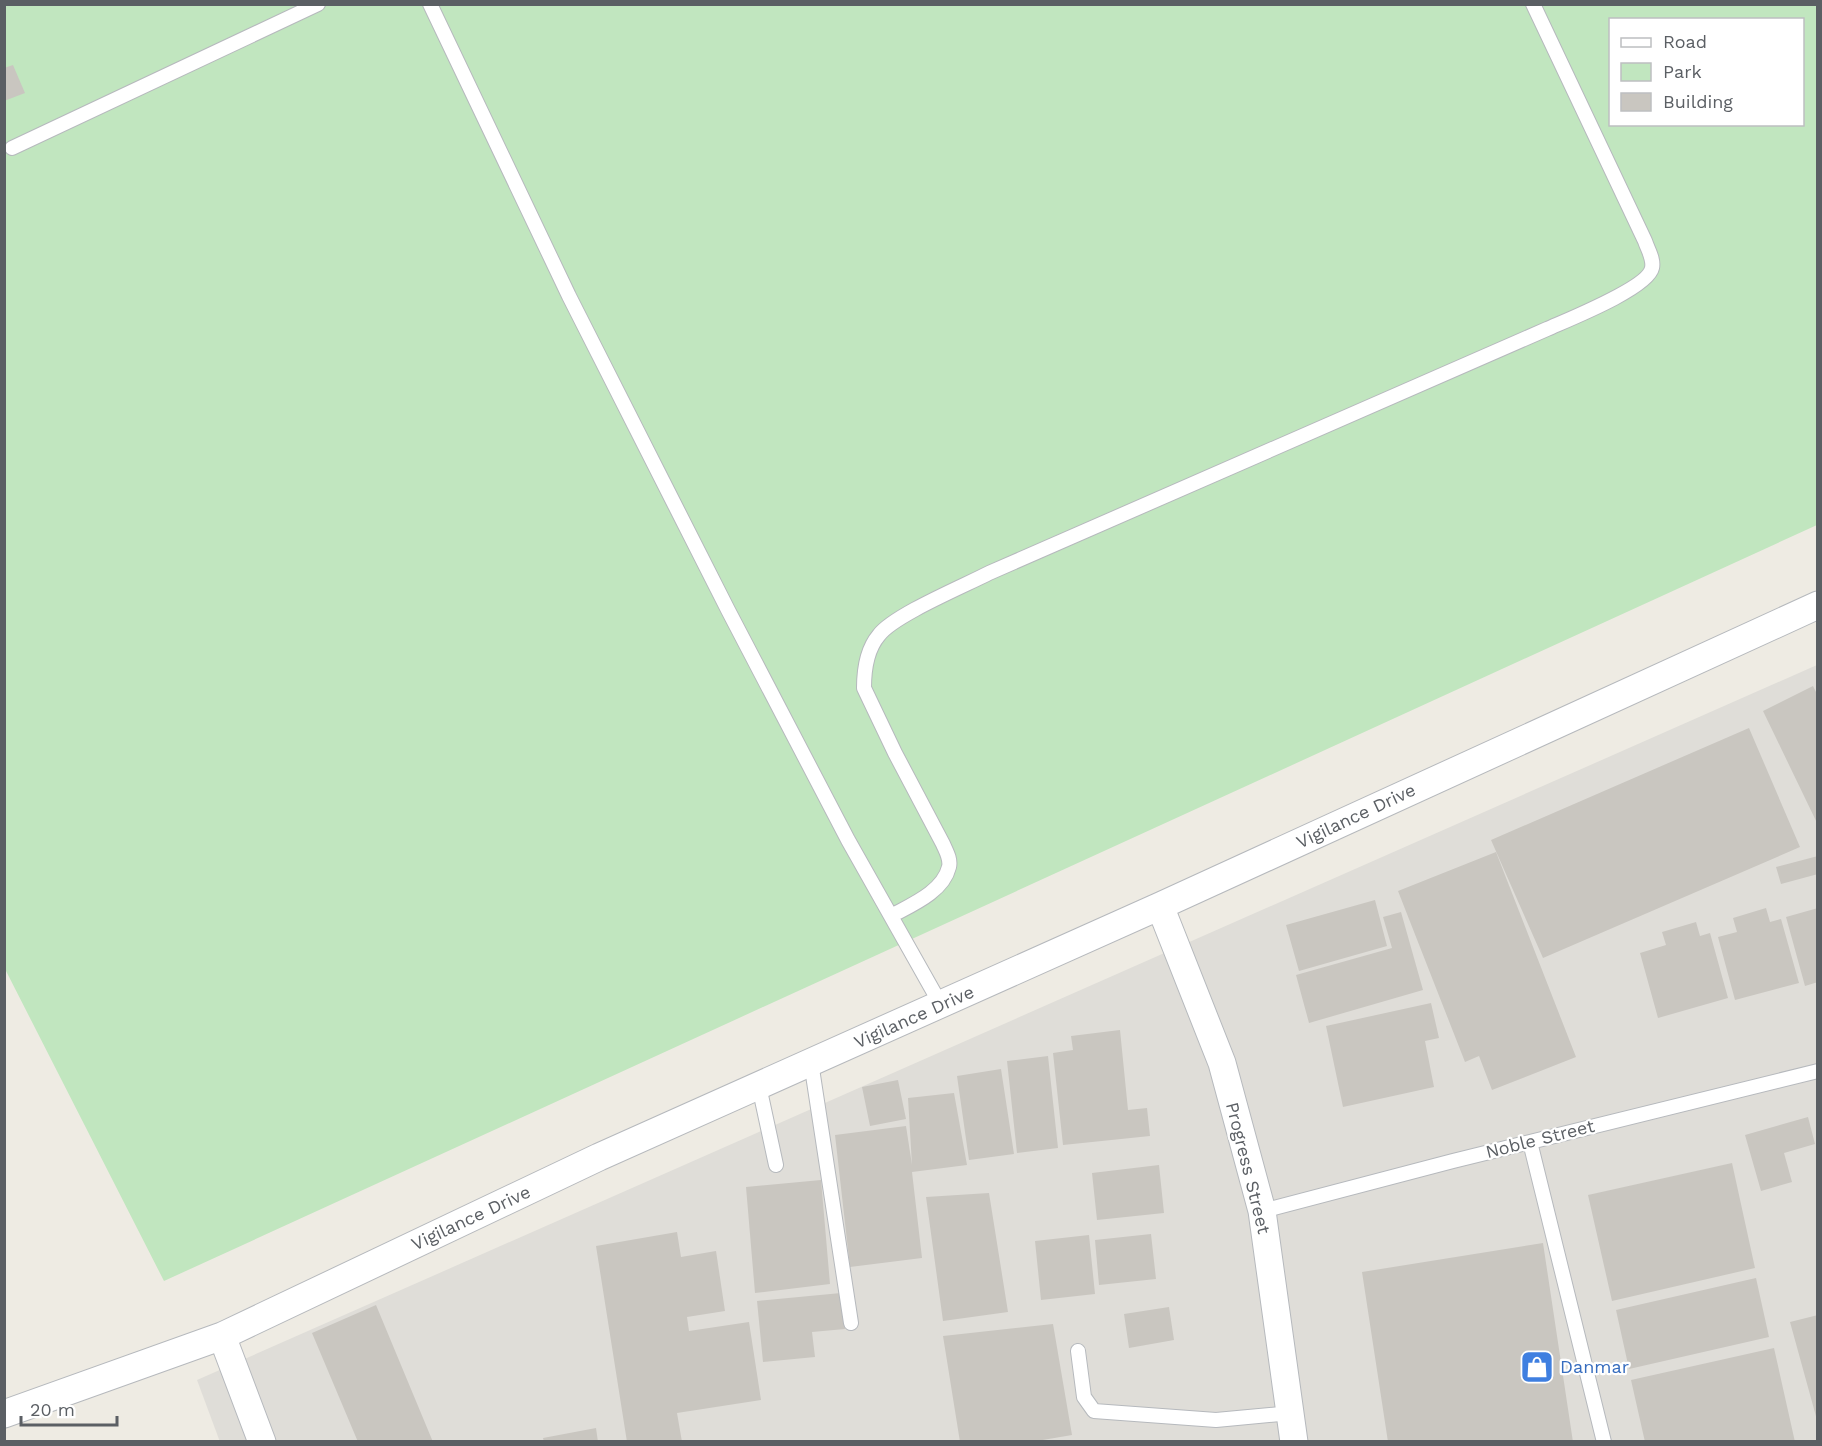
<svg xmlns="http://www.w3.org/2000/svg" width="1822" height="1446" viewBox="0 0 1822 1446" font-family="'Work Sans',sans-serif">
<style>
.industrial{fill:#dfddd8}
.green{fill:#c1e6bf;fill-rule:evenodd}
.building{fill:#c9c6c0}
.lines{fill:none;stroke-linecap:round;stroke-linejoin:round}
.service-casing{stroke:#b6b9bd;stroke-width:16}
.minor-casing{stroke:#b6b9bd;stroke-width:29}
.service{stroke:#fff;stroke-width:14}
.minor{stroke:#fff;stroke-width:27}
.labels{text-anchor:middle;stroke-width:4.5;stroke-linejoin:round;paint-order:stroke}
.street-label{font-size:18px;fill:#5b5f64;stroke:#fff}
.shop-label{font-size:18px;fill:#366cbe;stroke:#fff;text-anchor:start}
</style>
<rect width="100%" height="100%" fill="#eeebe3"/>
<path class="industrial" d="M1817,665v776l-1597,1 -23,-62z"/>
<path class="green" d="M4,5h1813v520l-1653,756 -159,-312zM1610,20h192v104h-192z"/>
<path class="building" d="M13,65l12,28 -21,8v-33z
M1813,686l5,10v129l-55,-114z
M1749,728l51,119 -257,111 -52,-118z
M1496,852l80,205 -84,33 -13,-34 -14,6 -67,-171z
M1818,856v18l-37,10 -5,-17z
M1375,900l12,46 -88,25 -13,-46z
M1766,908l4,14 11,-3 18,64 -64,17 -17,-63 19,-5 -4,-14z
M1818,908v74l-13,4 -19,-69z
M1401,912l22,78 -114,33 -13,-48 96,-27 -9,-31z
M1696,922l4,14 10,-3 18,65 -70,20 -18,-65 26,-8 -4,-13z
M1431,1003l8,35 -14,3 9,46 -91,20 -17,-81z
M1120,1030l8,80 19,-2 3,28 -87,9 -10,-92 20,-3 -2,-14z
M1048,1056l10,92 -41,5 -10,-92z
M1001,1069l13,85 -45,6 -12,-84z
M898,1080l8,39 -36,7 -8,-39z
M954,1093l13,72 -55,7 10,86 -72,9 -15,-132 71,-9 6,39 -4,-67z
M1808,1117l7,27 -31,9 8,29 -31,9 -16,-56z
M1732,1163l23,105 -143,33 -24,-106z
M1159,1165l5,48 -67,7 -5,-47z
M821,1180l9,104 -75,9 -9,-106z
M989,1193l19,119 -65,9 -17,-124z
M677,1232l4,25 35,-6 9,60 -38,6 2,14 60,-9 12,78 -84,13 5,29h-55l-31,-196z
M1151,1234l5,45 -57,6 -4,-45z
M1089,1235l6,59 -54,6 -6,-59z
M1543,1243l30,199h-185l-26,-170z
M1756,1278l13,59 -140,32 -13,-59z
M841,1293l4,36 -33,3 3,25 -52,5 -6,-61z
M376,1305l57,137h-75l-46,-109z
M1169,1307l5,33 -45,8 -5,-34z
M1818,1315v105h-1l-27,-98z
M1053,1324l19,111 -41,7h-71l-17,-106z
M1774,1348l21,94h-150l-14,-62z
M596,1428l2,14h-54l-1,-4z"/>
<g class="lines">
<g class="service-casing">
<path id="service" d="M430,4l139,292 159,314 120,230 93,165
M12,148l306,-144
M891,916c20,-11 52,-24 58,-49 2,-8 -3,-16 -6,-23l-48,-91 -31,-65c0,-18 3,-39 15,-53 15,-20 85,-49 110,-62l558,-244c20,-9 101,-41 105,-61 2,-9 -4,-18 -7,-27l-112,-237
M811,1062l40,261
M759,1086l17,79
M1530,1142l74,300
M1262,1211l191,-50 365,-90
M1078,1351l6,46 10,14 122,9 75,-7"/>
</g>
<g class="minor-casing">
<path id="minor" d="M1160,906l62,157 40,148 32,231
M222,1336l40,106
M4,1414l218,-78 377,-179 561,-251 658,-301"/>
</g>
<use href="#service" class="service"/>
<use href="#minor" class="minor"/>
</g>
<defs>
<g id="shop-square" transform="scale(1.725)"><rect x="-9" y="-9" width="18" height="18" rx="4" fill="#3f7fe0" stroke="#fff"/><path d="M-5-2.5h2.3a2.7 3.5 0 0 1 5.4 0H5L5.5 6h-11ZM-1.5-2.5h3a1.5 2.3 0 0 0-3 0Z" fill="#fff"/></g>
</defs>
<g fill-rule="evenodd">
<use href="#shop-square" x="1537" y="1367"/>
</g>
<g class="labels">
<g class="street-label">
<text transform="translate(1356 816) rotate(-25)" y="6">Vigilance Drive</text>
<text transform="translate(914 1017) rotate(-24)" y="6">Vigilance Drive</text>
<text transform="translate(1540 1139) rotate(-14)" y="6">Noble Street</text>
<text transform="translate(1248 1168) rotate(76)" y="6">Progress Street</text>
<text transform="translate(471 1218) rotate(-25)" y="6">Vigilance Drive</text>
</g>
<g class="shop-label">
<text x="1560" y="1373">Danmar</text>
</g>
</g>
<rect width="1822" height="1446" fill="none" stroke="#5b5f64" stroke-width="12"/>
<rect x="1609" y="18" width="195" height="108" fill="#ffffff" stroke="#bdbfc1" stroke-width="1.5"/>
<rect x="1621" y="38" width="30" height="9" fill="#ffffff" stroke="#bdbfc1" stroke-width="1.5"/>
<text x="1663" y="48" font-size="18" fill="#5b5f64">Road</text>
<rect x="1621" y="63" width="30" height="18" fill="#c1e6bf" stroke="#bdbfc1" stroke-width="1.5"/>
<text x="1663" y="78" font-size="18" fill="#5b5f64">Park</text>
<rect x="1621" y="93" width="30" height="18" fill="#c9c6c0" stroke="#bdbfc1" stroke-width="1.5"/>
<text x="1663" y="108" font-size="18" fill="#5b5f64">Building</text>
<path d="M21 1416v9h96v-9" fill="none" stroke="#5b5f64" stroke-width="3"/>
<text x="30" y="1416" font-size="18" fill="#5b5f64" stroke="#ffffff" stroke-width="4.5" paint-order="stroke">20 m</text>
</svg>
